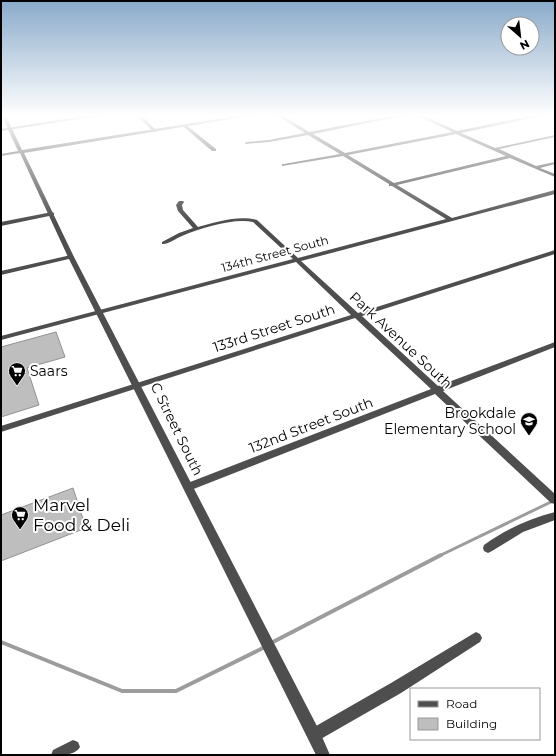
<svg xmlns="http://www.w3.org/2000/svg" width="556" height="756" viewBox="0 0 556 756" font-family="Montserrat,sans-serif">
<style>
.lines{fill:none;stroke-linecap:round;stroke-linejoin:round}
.stream-far1{stroke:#9c9c9c;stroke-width:3}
.stream{stroke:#9c9c9c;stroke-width:4}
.building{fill:#bebebe;stroke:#929292}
.minor{fill:#4e4e4e;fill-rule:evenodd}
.tertiary{fill:#4e4e4e;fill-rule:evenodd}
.labels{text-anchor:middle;stroke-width:4;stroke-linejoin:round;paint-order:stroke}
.far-street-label{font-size:12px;fill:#000;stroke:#fff}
.street-label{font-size:14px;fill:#000;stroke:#fff}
.poi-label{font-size:14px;fill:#000;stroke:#fff;text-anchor:start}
.near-poi-label{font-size:17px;fill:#000;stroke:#fff;text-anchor:start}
</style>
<rect width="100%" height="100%" fill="#fff"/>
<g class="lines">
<path class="stream-far1" d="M439,556l116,-56"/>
<path class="stream" d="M1,642l121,49h54l89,-44
M271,643l170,-88"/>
</g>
<path class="building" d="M56,332l9,25 -38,11 12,37 -38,12v-70z
M73,488l13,40 -85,33v-46z"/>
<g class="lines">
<path class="minor" d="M85,116h13l-97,15v-2z
M137,116h5l14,14v2h-2z
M278,116h5l26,16 83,-16h10l-89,18 32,19 108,-21 -35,-16h6l33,15 74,-15h10l-80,17 34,15 60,-13v2l-56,12 37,17 19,-4v2l-15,4 15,6v3l-45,-19 -113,27 55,33 103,-28v4l-254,67 57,52 197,-63v4l-193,62 76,70 117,-44v5l-112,44 112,103v10l-4,-1 -116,-109 -244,96 -3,1 -3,-1 -2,-3 2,-3 246,-95 -76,-71 -354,114v-6l350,-111 -55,-53 -295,78v-4l292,-77 -40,-37c-20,-4 -52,6 -71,14 -6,2 -14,9 -20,8v-2l17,-9 14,-5 -15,-17 -2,-6 3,-4h4l1,1 -2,3 1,5 15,17c19,-5 40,-12 59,-7l41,38 148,-39 -54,-33h-3v-2l-46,-28 -61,10v-2h2l56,-10 -32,-19 -39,7 -24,2v-1l2,-1 22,-2 36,-7zM456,134l50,22 -112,27 -46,-28z
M184,125h2l30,24v2h-4l-28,-24z
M52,212l2,1v2l-53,11v-4z
M71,255l3,2 -1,1 -72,17v-4z
M555,512v8l-32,12 -31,19 -4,2 -4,-2 -1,-3 1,-3c22,-16 45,-26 71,-33z
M476,632l4,2 2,4 -2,4 -79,51 -82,47 -5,2 -5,-2 -2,-5 2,-5 82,-47z
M73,740l5,2 2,5c-5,9 -19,8 -29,8l2,-5z"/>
<path class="tertiary" d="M2,116h4l16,34 215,-34h12l-225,37 50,104 245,473 11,25h-14l-248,-498 -48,-104 -19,3v-2l17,-3z"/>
</g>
<linearGradient id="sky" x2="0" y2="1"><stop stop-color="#89aaca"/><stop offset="0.52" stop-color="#fff"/><stop offset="1" stop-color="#fff" stop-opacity="0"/></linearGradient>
<rect width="556" height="222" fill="url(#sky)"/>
<defs>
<g id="supermarket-pin" transform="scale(0.9)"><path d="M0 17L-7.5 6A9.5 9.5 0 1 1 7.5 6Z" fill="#000" stroke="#fff"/><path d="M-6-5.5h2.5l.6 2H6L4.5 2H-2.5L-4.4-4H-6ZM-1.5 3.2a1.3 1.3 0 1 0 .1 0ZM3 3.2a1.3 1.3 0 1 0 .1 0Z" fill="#fff"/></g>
<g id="school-pin" transform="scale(0.9)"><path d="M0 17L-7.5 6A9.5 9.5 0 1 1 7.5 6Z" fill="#000" stroke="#fff"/><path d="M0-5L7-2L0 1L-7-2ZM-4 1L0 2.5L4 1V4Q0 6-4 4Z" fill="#fff"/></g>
</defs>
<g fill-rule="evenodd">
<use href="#supermarket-pin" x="17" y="371"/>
<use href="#school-pin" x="529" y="421"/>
<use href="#supermarket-pin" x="20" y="515"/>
</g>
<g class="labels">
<g class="far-street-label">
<text transform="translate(275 254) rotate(-15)" y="4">134th Street South</text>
</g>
<g class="street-label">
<text transform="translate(274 328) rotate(-18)" y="5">133rd Street South</text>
<text transform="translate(401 340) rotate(43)" y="5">Park Avenue South</text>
<text transform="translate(311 425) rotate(-21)" y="5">132nd Street South</text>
<text transform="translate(177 429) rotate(64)" y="5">C Street South</text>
</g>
<g class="poi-label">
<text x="30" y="376">Saars</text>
<text x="516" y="418" text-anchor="end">Brookdale<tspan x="516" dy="16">Elementary School</tspan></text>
</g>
<g class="near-poi-label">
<text x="33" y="511">Marvel<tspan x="33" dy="20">Food &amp; Deli</tspan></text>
</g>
</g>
<rect width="556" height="756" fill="none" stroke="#000000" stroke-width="4"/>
<rect x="410" y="688" width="130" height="52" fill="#ffffff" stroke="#999999"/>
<rect x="418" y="701" width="20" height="6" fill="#4e4e4e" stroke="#999999"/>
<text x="446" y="708" font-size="12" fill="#000000">Road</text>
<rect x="418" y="718" width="20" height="12" fill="#bebebe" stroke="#999999"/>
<text x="446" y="728" font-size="12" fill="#000000">Building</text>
<g transform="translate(520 36) rotate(152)"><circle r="19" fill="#ffffff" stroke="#999999"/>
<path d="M0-3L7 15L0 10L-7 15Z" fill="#000000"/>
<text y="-6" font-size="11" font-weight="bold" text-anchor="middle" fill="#000000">N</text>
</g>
</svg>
